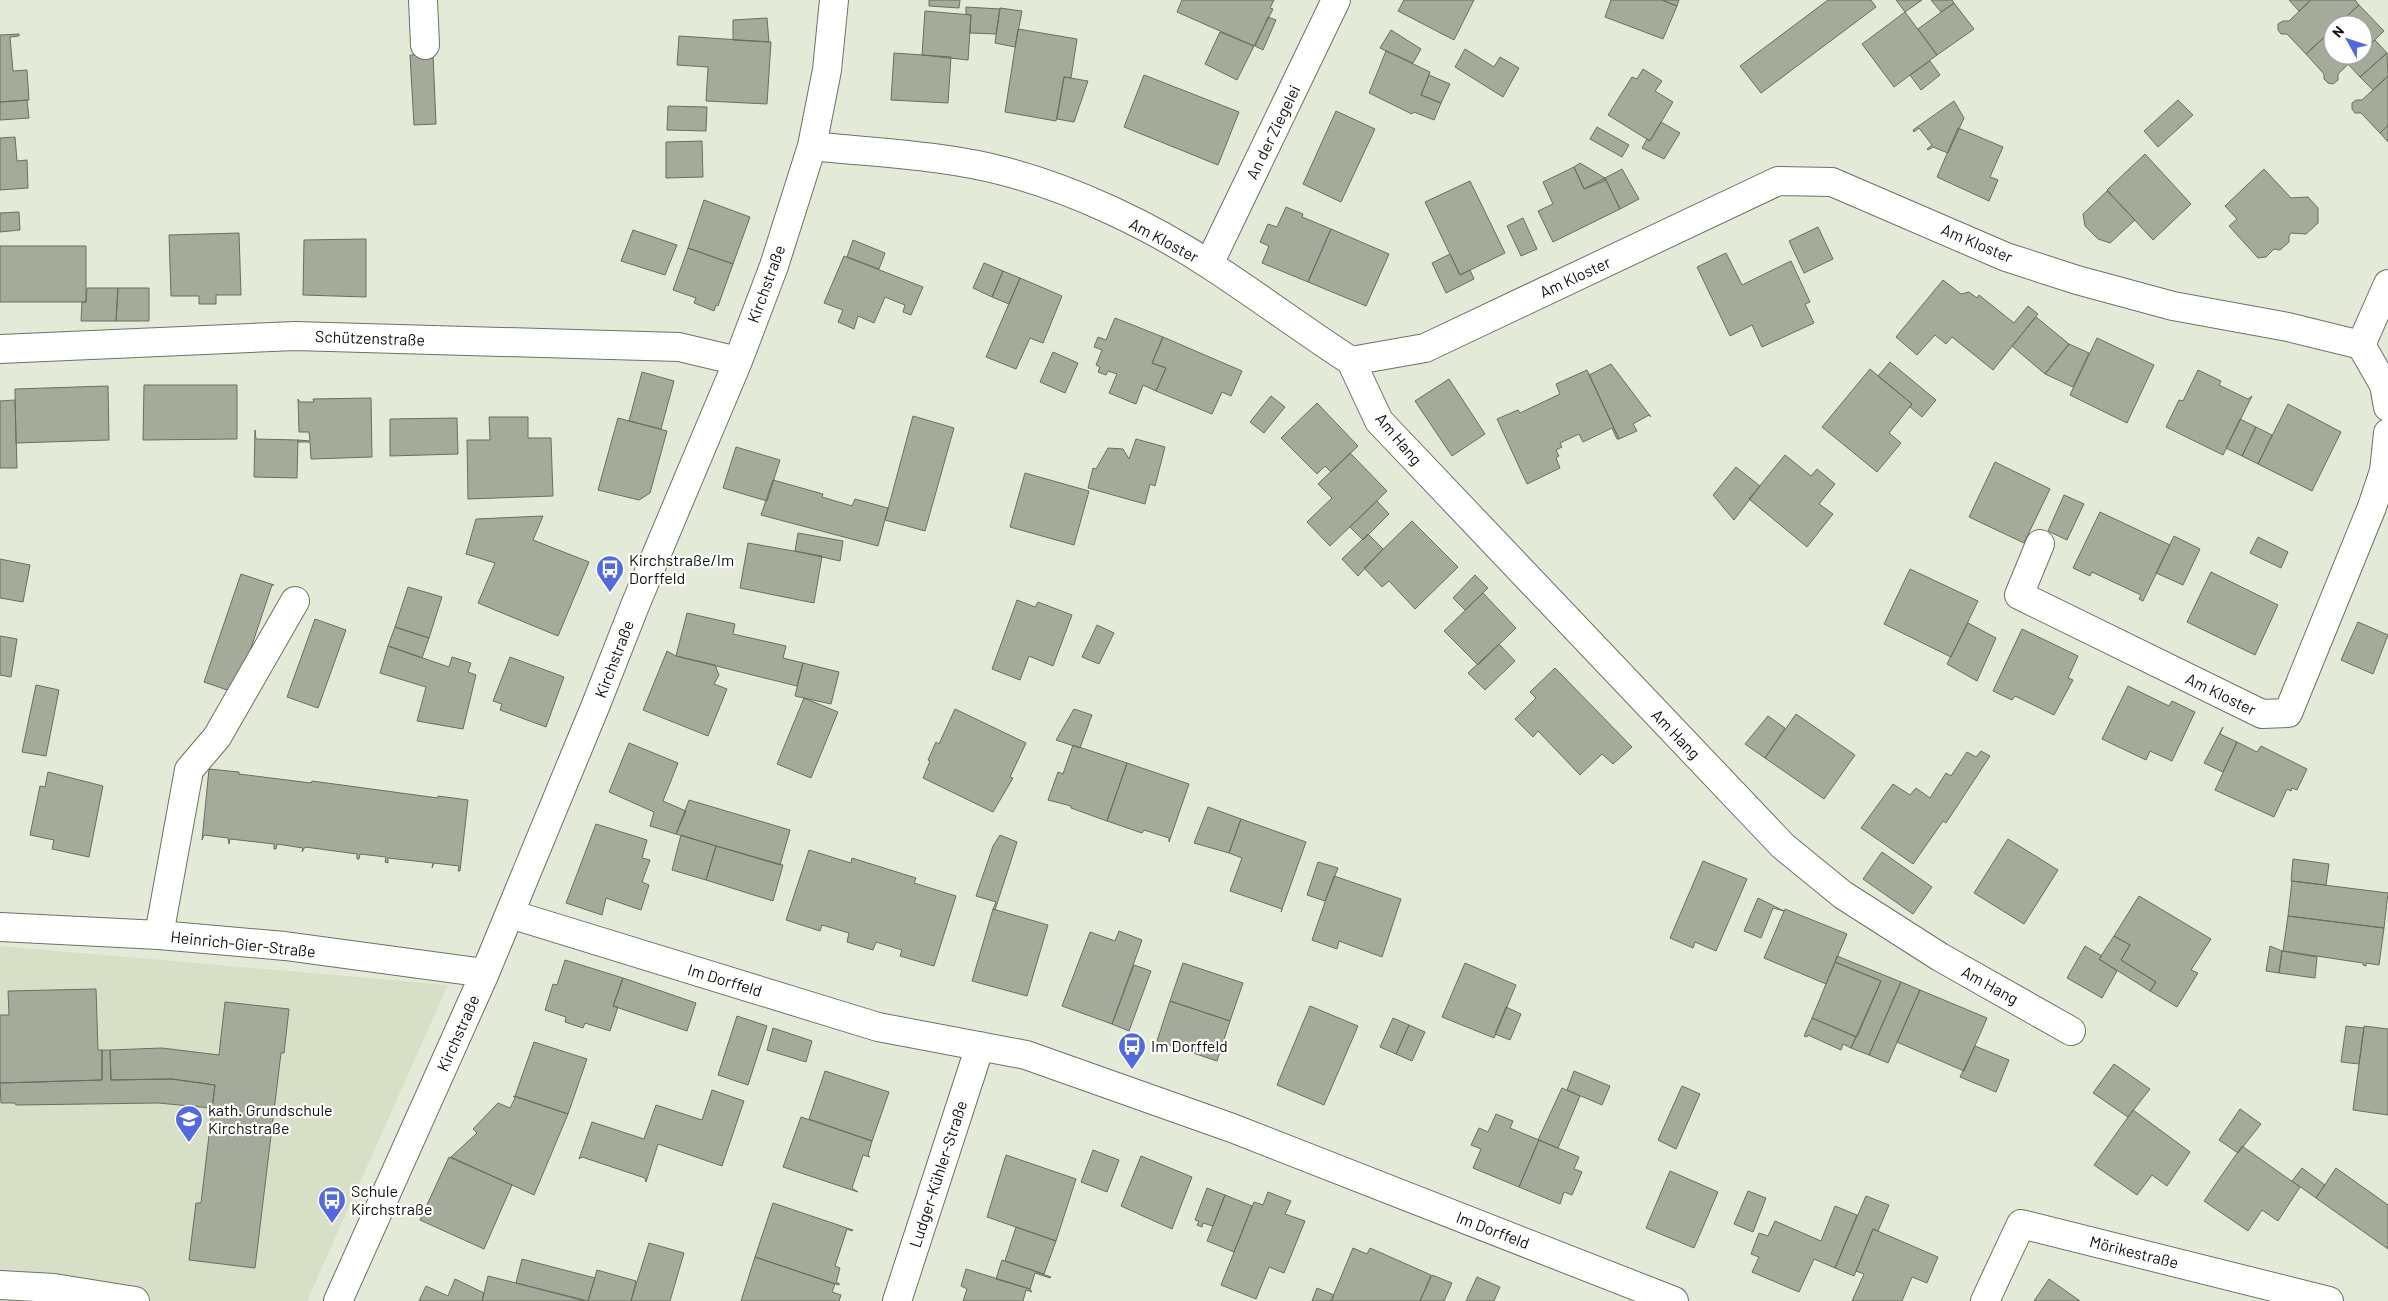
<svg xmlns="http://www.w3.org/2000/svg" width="2388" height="1301" viewBox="0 0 2388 1301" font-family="Barlow,sans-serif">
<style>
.built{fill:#d7dfc6}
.building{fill:#a5ab9a;stroke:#696e5f}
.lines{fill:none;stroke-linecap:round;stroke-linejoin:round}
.minor-casing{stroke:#6d7262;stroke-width:30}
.minor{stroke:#fff;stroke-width:28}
.labels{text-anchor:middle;stroke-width:4.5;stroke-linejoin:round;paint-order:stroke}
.street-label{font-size:16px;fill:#10110b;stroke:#fff}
.poi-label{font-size:16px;fill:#10110b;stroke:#fff;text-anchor:start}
</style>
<rect width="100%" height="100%" fill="#e4ead8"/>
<path class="built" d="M0,946l448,39 -141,316h-307z"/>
<path class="building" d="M929,0h31l-1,8 -30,-2z
M1182,0h92l-4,8 3,1 -19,37 -77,-34z
M1404,0h70l-20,40 -56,-29z
M1611,0h51l15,6 -14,33 -58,-22z
M1662,0h17l-2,6z
M1828,0h43l5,7 -115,86 -21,-27z
M1896,0h26l-17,12z
M1931,0h21l2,3 -13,9z
M2289,0h22l-12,11z
M2311,0h44l4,5 -22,20h-4v4l-27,25 -19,-20h-6l-3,-4v-6l5,-3h6z
M1954,3l20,26 -37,26 -19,-26z
M2359,5l25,26 -21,20v-26h-26z
M966,7l34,2 -4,25 -26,-1 1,-18 -5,-1z
M1000,8l22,3 -7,36 -20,-4z
M925,11l46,4 -3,45 -46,-5z
M1905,12l32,43 -43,32 -32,-43z
M1268,17l8,3 -13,30 -8,-4z
M767,18l2,24 -36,-2v-20z
M1018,29l59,10 -6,39 -7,-1 -8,44 -51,-9z
M2333,29v26h25l-20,19v6l-5,4 -5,-1 -4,-4v-5l-18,-20z
M1391,30l30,19 -8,14 -33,-15z
M1220,32l34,14 -17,34 -32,-16z
M19,34v2l-9,1 3,34 14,-1 2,30 -29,2v-67z
M679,36l92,6 -4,62 -61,-3 2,-34 -31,-2z
M2375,40l12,13 -27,24 -12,-13 10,-9h5v-4z
M1465,49l29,18 6,-10 19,11 -16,29 -48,-30z
M1386,51l44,21 -9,23 20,8 -7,17 -20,-8 -2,2 -43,-21z
M894,53l57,4 -3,46 -57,-3z
M2387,53l1,23 -15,14 -13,-13z
M433,54l3,70 -22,1 -4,-70z
M1930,61l10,14 -19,15 -11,-15z
M1643,69l19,12 -7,10 18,11 -23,39 -42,-26 24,-38 5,2z
M1144,75l95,37 -21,53 -94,-38z
M1429,75l21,9 -9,19 -20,-8z
M2388,76v49l-8,8 -19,-20h-6l-3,-4v-6l4,-3h6z
M1064,77l24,4 -14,41 -17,-3z
M27,100l2,18 -29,2v-18z
M2178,100l15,15 -35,32 -14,-16z
M1954,101l10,17 -16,35 -15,-6 -5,3 -1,-1 5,-4 -13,-17 -5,4 -1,-2z
M668,106l39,1 -1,24 -39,-1z
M1336,111l39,18 -34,73 -38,-18z
M1661,122l19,11 -16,26 -22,-11 5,-9 3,2z
M2388,125v17l-8,-9z
M1597,127l32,18 -7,12 -32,-18z
M1958,128l45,19 -13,30 8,3 -9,21 -52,-24z
M15,137l2,24 10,-1 1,28 -28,2v-52z
M702,141l1,36 -37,1v-36z
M2145,154l46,50 -38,36 -46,-50z
M1580,163l25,15 -1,3 -20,8 -10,-22z
M1574,167l10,22 21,-11 15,31 -67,33 -15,-31 15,-7 -10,-22z
M1622,169l17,30 -19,10 -15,-31z
M2264,169l27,29 17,-1 10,11v15l-12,11 -15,-1 -2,3v6l-9,8 -6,-1 -8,8 -8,1 -29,-32 8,-7 -12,-13z
M1470,181l35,72 -45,22 -35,-73z
M2107,191l28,29 -25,23 -12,-4 -13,-13 -2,-12z
M704,200l46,17 -17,47 -45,-16z
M1286,207l17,7 -1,3 29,12 -23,53 -46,-19 7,-17 -9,-4 8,-18 9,3z
M19,212l1,18 -20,2v-19z
M1523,218l14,31 -16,7 -14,-30z
M1818,227l15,32 -29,14 -15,-32z
M1331,229l58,25 -23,52 -58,-24z
M633,230l44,15 -12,30 -44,-14z
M239,233l2,62h-25v9h-17v-8h-28l-2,-61z
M366,239v58l-63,-2 1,-55z
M853,240l32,13 -6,16 -32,-12z
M0,246h86v56h-86z
M688,248l45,16 -15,42 -2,-1 -2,6 -20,-8 2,-5 -23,-8z
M1726,253l16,32 49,-24 19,41 -5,2 9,19 -52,24 -10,-22 -22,11 -33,-69z
M1450,254l10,21 10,-5 4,9 -28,14 -14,-30z
M844,256l79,31 -12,28 -8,-3 2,-7 -20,-8 -11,26 -16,-7 -4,13 -16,-7 5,-12 -19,-7z
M984,263l19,8 -11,26 -19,-9z
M1003,271l17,7 -11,26 -17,-7z
M1020,278l42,18 -19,47 -13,-5 -14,31 -30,-12z
M1943,280l18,14 8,-2 8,6 2,-3 35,28 14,-17 10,8 -45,56 -41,-33 -6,7 -11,-9 -18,20 -21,-18z
M87,288h31l-2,33h-35l1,-19h4z
M118,288h31v33h-33z
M2036,317l33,27 -24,30 -33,-28z
M1115,318l48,19 -11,26 14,5 -10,23 -13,-6 -7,19 -27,-11 8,-19 -9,-3 -2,4 -8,-3 2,-5 -4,-2 6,-15 -8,-3 4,-10 8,3z
M1163,337l79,34 -11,25 -9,-4 -10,22 -56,-23 10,-23 -14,-5z
M2097,338l57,27 -27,58 -57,-28z
M2069,344l20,9 -16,34 -28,-13z
M1053,352l25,11 -13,30 -25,-11z
M1890,362l46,38 -14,17 -12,-10 2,-3 -34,-28z
M1611,364l40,53 -2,-2 -16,9 4,7 -18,8 -30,-64z
M1870,369l42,35 -23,29 12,10 -24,29 -55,-45z
M1587,370l32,69h-2l-5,-11 -29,14 -4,-8 -19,9 2,4 -6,3 3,6 -3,2 4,10 -33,16 -30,-65 21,-9 2,3 40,-19 -4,-10z
M2198,370l23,11 -2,4 29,14 4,-3 -29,59 -57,-28 13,-27 4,1z
M642,372l32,9 -13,48 -32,-8z
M1449,379l36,55 -33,22 -37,-55z
M144,385h93v54l-94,1z
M108,386l1,54 -93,3 -1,-54z
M1271,396l14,11 -21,26 -14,-11z
M371,398l1,59 -61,2 -1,-17h-12v-2l12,1 -1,-9h-10l-1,-33 2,3h14l-1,-3z
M15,400l2,68h-17v-67z
M1317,403l41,43 -27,26 -6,-6 -8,8 -36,-36z
M2288,404l53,28 -29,59 -54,-27z
M913,416l41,12 -29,103 -40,-11z
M489,417h39v21h23l2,58 -85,3 -1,-59h23z
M457,418l1,36 -68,2v-37z
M618,418l49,13 -17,62 -11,7 -41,-10z
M2240,419l16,8 -14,29 -16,-8z
M2256,427l16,8 -14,29 -16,-8z
M255,430l1,9 42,1 -1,38 -43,-1z
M1136,439l29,8 -10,39 -5,-2 -5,20 -57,-16 5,-20 3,1 12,-21 15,1 6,10z
M736,447l44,13 -13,41 -44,-13z
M1350,453l37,38 -57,55 -23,-24 25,-24 -14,-14z
M1785,455l26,21 6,-7 18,15 -16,20 14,10 -26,33 -58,-48z
M1995,462l55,27 -26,54 -55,-26z
M1736,467l24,19 -26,34 -21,-25z
M1025,473l64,18 -15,54 -64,-18z
M773,480l50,14 -1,3 30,9 3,-7 33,9 -10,38 -117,-31z
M2064,495l20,9 -17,36 -19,-9z
M1377,501l12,13 -26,26 -13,-13z
M2100,512l70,33 -27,56 -4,-2 2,-4 -49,-23 -2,4 -17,-8z
M543,516l-10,24 56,22 -31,74 -80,-33 17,-40 -29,-9 10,-35z
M1412,521l46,46 -43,42 -26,-28 -7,6 -18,-19z
M798,533l45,8 -3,20 -45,-10z
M1368,534l15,15 -25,27 -16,-17z
M2174,536l26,13 -17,36 -27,-12z
M2258,537l30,15 -7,16 -31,-15z
M748,543l74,13 -8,47 -74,-15z
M0,559l30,6 -7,37 -23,-4z
M1910,569l68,32 -27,56 -67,-33z
M2211,572l67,33 -23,50 -68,-33z
M241,574l33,11h-2l-36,108 -32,-11z
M1475,575l13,13 -23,22 -12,-12z
M408,587l34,10 -13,41 -34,-11z
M1483,593l33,35 -38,37 -34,-34z
M1017,600l18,7 3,-5 34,13 -19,51 -24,-10 -9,24 -28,-11z
M687,613l48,11 -2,10 53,12 -3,12 20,5 -6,23 -121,-30z
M315,619l31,11 -28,78 -31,-11z
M2358,622l30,13 -15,39 -32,-14z
M1968,623l28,15 -19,43 -30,-17z
M1097,625l17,8 -15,31 -17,-7z
M395,627l34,11 -7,20 -34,-12z
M2022,629l56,27 -10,22 5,2 -19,35 -39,-19 -3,4 -19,-9z
M0,636l17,3 -6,38 -11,-2z
M1499,644l16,17 -30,29 -17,-17z
M388,646l61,21 3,-10 19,6 -3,9 8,3 -13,54 -46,-8 9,-34 -46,-14z
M667,651l9,5 39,9 4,10 -5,9 13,5 -19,47 -65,-26z
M510,657l54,20 -18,50 -46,-17 2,-6 -9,-3z
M803,663l36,9 -8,32 -36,-8z
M1555,668l77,79 -19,17 -11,-10 -22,21 -42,-44 -5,6 -18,-18 21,-21 -6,-6z
M36,685l23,5 -13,66 -24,-4z
M2128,686l41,20 3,-5 23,11 -23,49 -22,-10 -4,9 -44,-21z
M804,698l34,14 -27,66 -34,-14z
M955,709l71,34 -16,34 3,1 -20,34 -70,-34 7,-17 -2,-1 8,-18 3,2z
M1074,709l18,6 -12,33 -24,-8z
M1796,714l59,41 -31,44 -59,-41z
M1768,716l17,12 -20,30 -20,-14z
M2223,727l-3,7 17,8 -14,30 -19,-9z
M2237,742l20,10 4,-6 46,23 -10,21 -5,-2 -1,3 -4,-2 -13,28 -59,-27z
M629,743l49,20 -15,38 23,10 -10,23 -26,-8 4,-14 -45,-20z
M1073,745l54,18 -20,58 -36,-13v-2l-23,-6 10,-28 5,2z
M1981,751l9,5 -44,67 -3,-2 -30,43 -52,-36 32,-44 17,11 6,-7 14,10 16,-25 5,3 16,-24 9,5z
M1127,763l62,21 -20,58v-4l-25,-8 -2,3 -35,-12z
M209,769l30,3v2l72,9 1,-2 126,17v-2l30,4 -8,71h-2l1,-5 -25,-3 -2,5 1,-5 -45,-5v5l-3,-1 1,-5 -26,-3 -1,5h-2v-5l-52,-7 -3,5 1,-4 -26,-4 -1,5h-2v-5l-44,-5 -1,5 -1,-6 -24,-3 -2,5z
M48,772l55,14 -14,71 -37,-8 2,-9 -24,-5 10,-49 5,1z
M689,800l101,30 -10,35 -104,-31z
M1208,807l33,12 -12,34 -35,-10z
M1241,819l65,23 -25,70 1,-3 -52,-18 12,-33 -13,-5z
M596,824l51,16 -5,18 8,2 -8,22 7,3 -8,25 -35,-12 -4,17 -36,-12z
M681,835l35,11 -10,34 -34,-10z
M1000,835l17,7 -22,68 -2,-1 3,-7 -20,-6 17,-50z
M2008,839l50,31 -34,54 -50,-31z
M716,846l67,19 -10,36 -67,-21z
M809,850l42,13 1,-5 64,20 -2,5 42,13 -22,70 -34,-10 2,-6 -26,-8 -3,8 -26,-8 2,-9 -27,-8 -2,6 -34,-11z
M1882,852l50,35 -19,27 -50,-35z
M2293,859l36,5 -3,21 -35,-4z
M1703,861l44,18 -31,72 -21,-9 -2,6 -23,-10z
M1318,862l20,6 -13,33 -18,-6z
M1334,876l67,23 -19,58 -43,-16 -2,8 -25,-9z
M2292,881l96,12 -4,35 -96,-12z
M2139,896l72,43 -20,31 7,3 -21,34 -27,-16 6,-9 -35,-22 9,-15 -16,-9z
M1758,898l26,13 -11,-3 -12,30 -17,-7z
M993,909l55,16 -21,71 -55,-15z
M1785,909l62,25 -21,50 -62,-26z
M2288,916l96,12 -5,37 -13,-2v3l-3,-1v-2l-80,-12z
M1119,931l23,9 -30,84 -50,-18 28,-74 25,9z
M2114,936l16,9 -9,15 35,22 -6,9 -51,-32z
M2085,946l17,10 -3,3 18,12 -15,27 -35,-20z
M2270,946l12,5 -3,22 -13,-2z
M2282,951l35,6 -2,21 -36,-5z
M1837,956l64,26 -32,73 -18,-7 30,-67 -46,-19z
M565,960l58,18 -10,28 5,1 -8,24 -25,-8 -2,5 -18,-6 1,-5 -21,-7 8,-26 4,1z
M1835,962l46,19 -24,56 -45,-19z
M1183,963l60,20 -13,38 -60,-20z
M1465,963l51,22 -22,53 -52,-21z
M1134,965l17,6 -22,60 -17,-7z
M623,978l73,25 -9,28 -74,-25z
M1901,982l19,8 -32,73 -19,-8z
M96,989l2,61h4v30l-102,3v-68h9l-1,-24z
M1920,990l67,28 -23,53 -67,-29z
M1170,1001l60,20 -13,40 -60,-20z
M225,1002l64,7 -5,44h-3l-26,215 -66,-8 7,-57h5l14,-118 -43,-6 -61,1 -1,-30 52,-2 57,7z
M1310,1006l48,20 -34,79 -47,-20z
M1506,1007l15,7 -11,26 -15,-6z
M737,1016l30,10 -19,59 -30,-10z
M1393,1018l16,7 -13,29 -16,-7z
M1812,1018l44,19 -5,11 -8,-4 -2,6 -33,-15 -1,2 -3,-1z
M1409,1025l16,7 -13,29 -16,-7z
M2346,1026l18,2 -5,36 -18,-2z
M2364,1026l24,3v86l-35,-5z
M773,1028l39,13 -6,21 -39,-12z
M534,1042l53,17 -19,55 -53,-18z
M1975,1046l34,14 -13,32 -36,-15z
M102,1050h8l1,30 61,-1 43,6 -3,23 -54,-5 -142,2 -1,-2h-14l-1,-20 102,-3z
M2114,1064l36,25 -22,28 -35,-24z
M825,1071l64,21 -17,49 -63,-22z
M1574,1071l36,15 -8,19 -35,-15z
M1682,1086l18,8 -24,55 -18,-9z
M1562,1088l18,8 -22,52 -20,-8z
M712,1090l32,11 -22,65 -64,-22 -12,38 -1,-4 -63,-21 -3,2 13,-37 52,17 12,-34 46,15z
M513,1096l55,18 -34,81 -83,-38 26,-24 -4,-4 25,-26 12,5 5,-10z
M2240,1109l21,15 -23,29 -19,-13z
M2133,1110l57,42 -23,34 -15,-11 -15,20 -43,-30z
M1496,1114l17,7 -3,7 29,12 -20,47 -46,-19 8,-19 -10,-4 8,-17 9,4z
M801,1117l71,24 -4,14 2,2 -7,-2 -11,33 6,4 -75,-25z
M1539,1140l40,17 -5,12 8,3 -10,23 -8,-3 -4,12 -41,-17z
M2242,1146l58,41 -22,34 -16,-11 -14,21 -44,-30z
M1093,1150l26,10 -12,32 -26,-10z
M1006,1155l70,24 -20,62 -69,-24z
M1141,1156l51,21 -20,52 -51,-23z
M449,1157l63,28 -28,64 -64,-29z
M2302,1168l23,17 -9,13 -24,-17z
M2336,1168l52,37v44l-72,-51z
M1670,1171l48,21 -24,56 -48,-20z
M1207,1188l18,7 -12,31 -10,-3 -1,4 -5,-2 2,-4 -4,-1z
M1748,1191l18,7 -13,34 -19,-8z
M1268,1192l23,9 -6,13 20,7 -21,52 -15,-6 -13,32 -35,-14 33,-83 9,3z
M1225,1195l27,11 -18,46 -27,-11z
M1866,1196l23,9 -11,26 -5,-2 -19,47 -19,-8z
M773,1203l80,27 -1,1 -5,-2 -12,37 5,2 -4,15h3v2l-84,-28z
M1835,1206l22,9 -22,53 -21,-9 -15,33 -47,-20 7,-15 -8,-3 8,-21 9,3 7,-15 46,20z
M1016,1227l40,14 -12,33 -39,-13z
M1873,1229l65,28 -11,26 -15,-6 -10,24h-50l12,-27 -8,-3z
M649,1243l35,10 -14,48h-39z
M1353,1248l14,6 3,-6 61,27 -11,26h-89z
M755,1257l80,27 -3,8 9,3 -2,6h-98z
M522,1259l73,19 -7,23 -72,-18z
M1002,1260l49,17 -1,1 -15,-5 -5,16 -34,-10z
M966,1269l64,20 2,3 -6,-2 -3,11h-60l4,-12 -6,-3z
M597,1270l39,11 -5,20h-43z
M1432,1275l20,8 -8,18h-24z
M488,1276l28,7 69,18h-103z
M1477,1277l23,10 -6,14h-28z
M455,1279l29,14 -2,8h-63l7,-15 22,10z
M2049,1279l31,22h-46z
M1317,1288l17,7 -3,6h-19z"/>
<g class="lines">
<g class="minor-casing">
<path id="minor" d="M423,0l2,45
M812,146c65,7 132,9 195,26 68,18 144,54 203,93 48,31 93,65 141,96l74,-13 353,-167 54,1 174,75 71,23 96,26 115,21 73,18 23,40 4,22
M1209,264l127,-264
M2361,345l27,-61
M0,349l295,-13 384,11 59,14
M1351,361l28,60 404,425 60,49 97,62 131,74
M2040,544l-21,51 243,119 26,-1 84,-206 12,-36 4,-38
M510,914l368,113 148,28 206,73 442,173
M0,927l159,8 126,11 200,27
M159,935l30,-165 28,-33 78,-136
M0,1285l54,3 81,13
M338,1301l147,-328 110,-266 41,-104 102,-242 36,-95 38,-120 15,-76 7,-70
M897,1301l83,-255
M1985,1301l36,-77 308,77"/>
</g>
<use href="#minor" class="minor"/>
</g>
<defs>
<g id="bus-pin" transform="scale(1.4375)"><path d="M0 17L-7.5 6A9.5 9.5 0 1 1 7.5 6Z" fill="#5369df" stroke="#fff"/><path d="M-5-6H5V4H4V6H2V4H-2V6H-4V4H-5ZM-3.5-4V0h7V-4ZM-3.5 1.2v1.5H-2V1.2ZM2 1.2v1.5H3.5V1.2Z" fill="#fff"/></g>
<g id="school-pin" transform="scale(1.4375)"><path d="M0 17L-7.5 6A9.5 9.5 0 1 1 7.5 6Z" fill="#5369df" stroke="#fff"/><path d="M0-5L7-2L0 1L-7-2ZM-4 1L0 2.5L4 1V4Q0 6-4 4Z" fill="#fff"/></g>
</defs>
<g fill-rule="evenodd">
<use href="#bus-pin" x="610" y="569"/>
<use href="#bus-pin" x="1132" y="1046"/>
<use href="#school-pin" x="189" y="1119"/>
<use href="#bus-pin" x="332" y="1200"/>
</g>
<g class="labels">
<g class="street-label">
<text transform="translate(1273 132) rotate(-64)" y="6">An der Ziegelei</text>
<text transform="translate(1164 240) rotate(28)" y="6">Am Kloster</text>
<text transform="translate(1977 243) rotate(23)" y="6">Am Kloster</text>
<text transform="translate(1575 277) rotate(-25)" y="6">Am Kloster</text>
<text transform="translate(766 284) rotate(-70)" y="6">Kirchstraße</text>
<text transform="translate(370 338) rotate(2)" y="6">Schützenstraße</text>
<text transform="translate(1399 439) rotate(50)" y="6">Am Hang</text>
<text transform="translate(614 659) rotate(-69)" y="6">Kirchstraße</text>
<text transform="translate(2221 694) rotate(26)" y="6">Am Kloster</text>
<text transform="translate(1676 734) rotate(46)" y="6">Am Hang</text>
<text transform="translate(243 944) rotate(6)" y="6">Heinrich-Gier-Straße</text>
<text transform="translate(725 980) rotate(17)" y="6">Im Dorffeld</text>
<text transform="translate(1990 985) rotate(29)" y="6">Am Hang</text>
<text transform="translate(458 1033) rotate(-66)" y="6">Kirchstraße</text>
<text transform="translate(938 1174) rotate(-72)" y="6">Ludger-Kühler-Straße</text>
<text transform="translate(1493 1230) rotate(21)" y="6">Im Dorffeld</text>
<text transform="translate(2134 1252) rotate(14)" y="6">Mörikestraße</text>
</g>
<g class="poi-label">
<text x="629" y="566">Kirchstraße/Im<tspan x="629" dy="18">Dorffeld</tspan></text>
<text x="1151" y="1052">Im Dorffeld</text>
<text x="208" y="1116">kath. Grundschule<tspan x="208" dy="18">Kirchstraße</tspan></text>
<text x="351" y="1197">Schule<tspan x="351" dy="18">Kirchstraße</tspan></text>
</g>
</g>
<g transform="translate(2348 40) rotate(310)"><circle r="24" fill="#ffffff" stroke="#9fa09d"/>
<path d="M0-4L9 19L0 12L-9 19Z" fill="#5369df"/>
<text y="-8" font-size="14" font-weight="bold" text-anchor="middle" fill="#10110b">N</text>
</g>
</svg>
